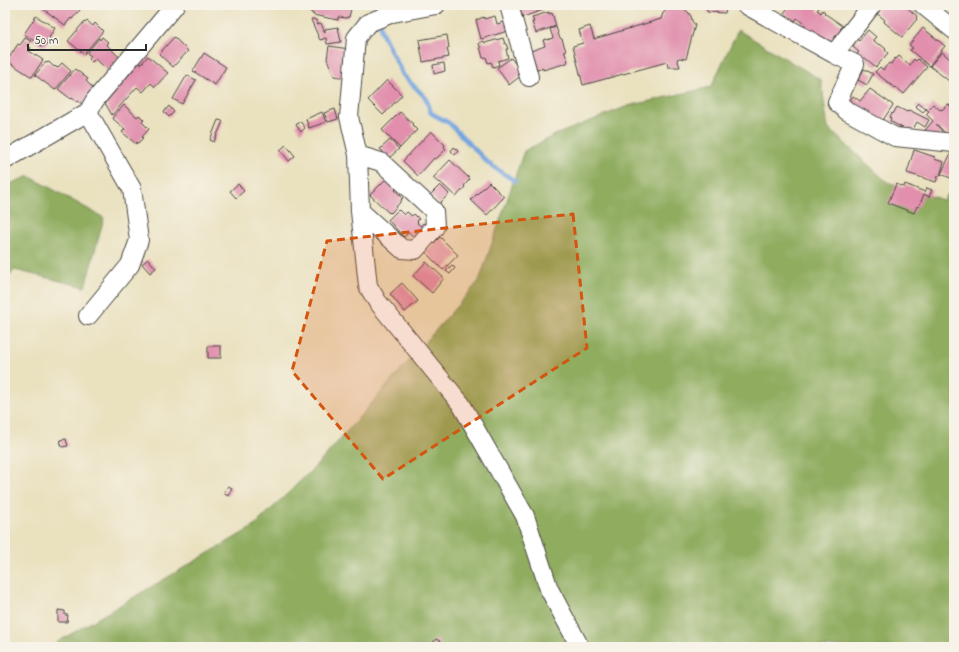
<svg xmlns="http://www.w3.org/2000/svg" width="959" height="652" viewBox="0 0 959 652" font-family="'Indie Flower',sans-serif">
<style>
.forest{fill:#8fac5e;stroke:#5d6c44}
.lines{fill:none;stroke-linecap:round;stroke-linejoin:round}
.stream{stroke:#74a5df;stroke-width:4.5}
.building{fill:#e18fad}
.minor-casing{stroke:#484641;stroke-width:20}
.minor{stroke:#fff;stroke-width:18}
.marked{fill:#d5540f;fill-opacity:0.2;stroke:#d5540f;stroke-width:3;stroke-dasharray:8 5;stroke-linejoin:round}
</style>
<rect width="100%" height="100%" fill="#f7f3e8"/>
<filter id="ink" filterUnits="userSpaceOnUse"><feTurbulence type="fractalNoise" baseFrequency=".025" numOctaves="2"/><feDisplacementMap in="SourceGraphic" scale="8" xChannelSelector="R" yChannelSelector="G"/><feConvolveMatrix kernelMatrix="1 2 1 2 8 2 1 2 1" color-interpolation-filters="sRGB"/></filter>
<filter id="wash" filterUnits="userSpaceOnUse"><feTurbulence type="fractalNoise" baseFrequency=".012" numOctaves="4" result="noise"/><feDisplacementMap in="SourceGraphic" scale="16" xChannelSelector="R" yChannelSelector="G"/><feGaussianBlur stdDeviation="0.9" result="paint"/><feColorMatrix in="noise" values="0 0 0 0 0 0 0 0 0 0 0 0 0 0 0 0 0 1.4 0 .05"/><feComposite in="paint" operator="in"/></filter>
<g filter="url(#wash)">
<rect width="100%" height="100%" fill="#eae1bf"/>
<path class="forest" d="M738,30l83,50 7,48 59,54 56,18 11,-13v460h-905l204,-120 67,-65 159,-181 45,-130 31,-16 73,-29 83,-19z
M29,176l75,42 -19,69 -70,-17 -10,9v-93z"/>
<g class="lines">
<path class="stream" d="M377,5l1,9
M380,23l1,8 22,44 23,23 5,15 18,10 40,41 26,17"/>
</g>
<g id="blocks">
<path class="building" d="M44,5h31l5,5 -8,9 -1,-1 -6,7 -23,-17z
M309,5h17v2l8,2 1,-4h17l-3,12h-2v1l-9,-1v3l-25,-5v-2h-2v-2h-3z
M524,5h17l2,5 -20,7 -4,-10z
M670,5h15l-1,4 4,3 3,4 1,5 3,4 -9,34 -7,-1 -2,1 3,8h-12l-1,-5 -84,23 -10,-39 10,-3 -4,-13 11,-4 4,13 67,-20 2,-6 7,-6z
M707,5l19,2 -1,6 -18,-1z
M790,5h26l3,3 -2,2 4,3 2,-3 2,2 -1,1 19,13 -3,3 2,1 -8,12h-5l-26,-14 2,-3 -8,-7 -2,3 -11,-8z
M882,5h18l2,2 2,-2 13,11 -1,2 1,1 -15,18 -18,-15 1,-2 -10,-8z
M549,12v2l3,-1 4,13 -20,7 -4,-11h2l-2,-5z
M36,16l19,12 -7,12h1l-4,6 -1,-1 -1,2 -19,-13z
M495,16l2,8 13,-4 -2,11 -27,8 -5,-19 8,-3v2z
M314,19l1,1h1l2,4 3,-1 4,10v-4l13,-2 3,15 -14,2 -1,-6 -6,2 -9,-20z
M87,21l6,5 2,-3 8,8 -19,23 -16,-13 16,-19 1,1z
M556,27l3,9 2,3h1l4,12h-2l4,10 -1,1v1l-24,7v-2l-6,2 -6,-19 14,-5 -2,-6 4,-1v1l6,-2 -3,-9z
M923,28l22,18 -16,20 -19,-16 3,-2 -4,-3z
M868,30l8,7 -3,3 6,5 1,-1 6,5 -1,1 3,3 -12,14 -11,-9 -2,2 -6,-6 2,-2 -6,-5 1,-2 -3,-2 3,-7 5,5z
M447,35l2,13h-2l2,9 -26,5 -4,-22z
M102,37l6,5 -2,2 13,13 -6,7 2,1 -5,6 -15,-12 -3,3 -3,-3 2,-3 -4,-3 12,-15 1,2z
M174,37l14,14 -15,16 -14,-13z
M25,38l6,3 -4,5 4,2 -2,3 14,9 -11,17 -25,-16 11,-17 2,1z
M503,38l2,6h1l2,5h-2l2,9 -10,3 1,4 -6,2 -2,-5 -3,1 -2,-6 -3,1 -4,-15 5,-2 1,2z
M329,46l20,3 -3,29 -12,-2 -7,-17z
M942,52l9,8 3,-3v28l-24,-19z
M204,53l22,14 -11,18 -22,-14z
M148,56l20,17 -13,14 -4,-4 -8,9 -6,-5 -25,28 -7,-12 34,-40 2,1z
M899,56l11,9 4,-6 2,2 2,-2 9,8 -23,27 -8,-7 -1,1 -20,-16 5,-5 3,3 6,-7 2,1 4,-6 1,1z
M511,58l12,16 -14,11 -12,-17z
M46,62l1,1 2,-1 5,5 1,-1 2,2 5,-5 9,8 -16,19 -20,-15z
M444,63l1,8 -11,3 -1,-9z
M75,69l13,10 -2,2 9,9 -13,14 -4,-3 -1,1 -5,-4 -1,1 -13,-10z
M864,69l9,5 -6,11 -9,-5z
M187,75l9,5 -14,24 -9,-5z
M387,80l15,15 -19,20 -15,-15z
M870,89l23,16 -12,18 -33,-20 5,-7 7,5z
M918,103l8,6 -3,3 -8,-6z
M933,104l7,6 1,-1 1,1 6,-6 6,5v27l-2,3 -16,-15 6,7 -6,7 -15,-3 12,-14 -7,-7 3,-3 -3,-2 1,-2 2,2z
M124,105l13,12 2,-2 5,5 -2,2 7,7 -7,8 1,1 -5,5 -1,-1 -1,2 -14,-12 3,-3 -13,-11z
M169,106l5,6 -5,5 -5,-5z
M897,107l10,5 2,-2 20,10 -4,7 -8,-5 -5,9 -5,-3 -1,2 -16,-9 1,-3 -1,-1 2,-4 1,1z
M335,109l3,10 -10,3 -4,-9z
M322,112l4,10 -17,6 -3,-9z
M400,112l13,12 -1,1 5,5 -17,18 -18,-18z
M218,120l5,1 -9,21 -4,-2z
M300,121l5,7 -4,4 -5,-7z
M431,131l14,14 -1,2 2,2 -10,10 -2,-1 -16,18 -15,-15z
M390,140l9,9 -10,9 -9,-9z
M286,145l9,11 -6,5 -9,-11z
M454,147l4,4 -3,4 -4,-4z
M914,150l21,7 -1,2 10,3 -4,14h-2l-2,6 -29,-9z
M954,152v24l-1,3 -12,-5 10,-21 2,1z
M450,160l20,19 -6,7 1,1 -9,10 -16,-15 -1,1 -6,-5z
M387,179l10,9 -2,2 8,8 -2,1 1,1 -11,13 -1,-1 -1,1 -19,-18 15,-15v1z
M489,182l15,15 -17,18 -16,-15z
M238,184l6,7 -8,7 -6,-7z
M896,184l8,3 1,-3 20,8 2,-4 5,2 -3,7 -5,-3 -5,13 -2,-1 -3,7 -26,-10z
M440,185l9,9 -10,10 -9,-9z
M398,210l1,1v-1l5,5 3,-3 5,4 2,-2 5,5 -2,2 1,1 -1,1 4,3 2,-3 3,2 -12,13 -5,-6 -5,5 -16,-17z
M440,237l18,18 -15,15 -18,-18z
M148,259l8,9 -6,5 -8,-9z
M426,262l18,16 -12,15 -19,-17z
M452,265l3,3 -5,6 -4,-3z
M402,283l16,18 -13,11 -15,-18z
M208,346h13v12h-13z
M66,439l2,7 -6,1 -2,-7z
M228,486l4,2 -4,8 -5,-3z
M58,610l7,1v4h3l-1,7h-9z
M436,639l4,2 -4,5 -4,-2z"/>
</g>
</g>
<g filter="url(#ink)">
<use href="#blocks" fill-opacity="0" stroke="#484641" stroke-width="1"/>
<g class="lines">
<g class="minor-casing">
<path id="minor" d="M436,5l-43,8 -25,10 -12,15 -7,79 9,38 2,56 8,75 9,15 84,103 64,112 24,73 31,58
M509,5l20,72
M746,5l88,49 21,10 -18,38 10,9 48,26 59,6
M923,5l31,25
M834,54l38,-49
M358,155l23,7 53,49 1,16 -20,23 -13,-1 -42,-38
M5,160l83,-48 7,-12 80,-95
M88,316l42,-51 9,-25 -7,-51 -44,-77"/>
</g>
<use href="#minor" class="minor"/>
</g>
</g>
<path class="marked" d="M573,214l14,134 -204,131 -91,-108 35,-130z"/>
<rect width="959" height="652" fill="none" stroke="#f7f3e8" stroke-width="20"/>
<path d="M28 44v6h118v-6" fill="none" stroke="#2b2b2b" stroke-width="2"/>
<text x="34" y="44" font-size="12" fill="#2b2b2b" stroke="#f7f3e8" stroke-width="3" paint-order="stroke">50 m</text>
</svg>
